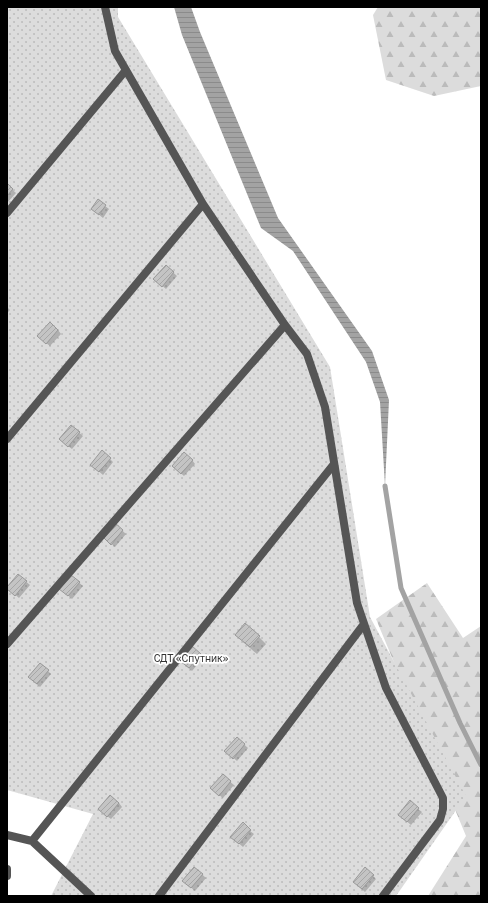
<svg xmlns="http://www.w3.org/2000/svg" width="488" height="903" viewBox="0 0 488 903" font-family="'Golos Text',sans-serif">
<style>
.forest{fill:url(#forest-firs)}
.garden{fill:url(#garden-dots)}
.water{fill:url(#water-rules)}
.shadow{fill:#0003}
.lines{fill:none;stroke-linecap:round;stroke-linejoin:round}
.stream{stroke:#a3a3a3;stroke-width:5}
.building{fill:url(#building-hatch);stroke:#999}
.service{stroke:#555;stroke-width:8}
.labels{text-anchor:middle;stroke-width:3.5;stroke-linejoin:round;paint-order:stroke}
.park-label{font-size:10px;fill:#333;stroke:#fff}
</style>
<defs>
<pattern id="forest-firs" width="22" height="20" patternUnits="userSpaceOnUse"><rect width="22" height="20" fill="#dcdcdc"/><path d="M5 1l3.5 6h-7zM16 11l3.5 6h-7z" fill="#bbb"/></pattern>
<pattern id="garden-dots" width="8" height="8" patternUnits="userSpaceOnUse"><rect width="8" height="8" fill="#dcdcdc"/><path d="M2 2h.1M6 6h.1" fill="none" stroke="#bbb" stroke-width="1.8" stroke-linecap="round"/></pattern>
<pattern id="water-rules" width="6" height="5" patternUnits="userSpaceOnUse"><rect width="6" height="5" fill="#a3a3a3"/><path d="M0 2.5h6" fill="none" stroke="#8b8b8b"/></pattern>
<pattern id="building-hatch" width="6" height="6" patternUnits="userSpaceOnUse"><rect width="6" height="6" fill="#c4c4c4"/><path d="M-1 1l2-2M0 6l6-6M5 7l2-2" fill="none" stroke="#a7a7a7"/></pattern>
</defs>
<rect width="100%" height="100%" fill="#fff"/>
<path class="forest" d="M378,7h103v79l-47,10 -48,-16 -13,-65z
M427,583l36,55 18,-12v270h-53l38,-60 -90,-217z"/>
<path class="garden" d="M7,7h111v10l212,350 40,250 96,179 -70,100h-345l42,-82 -86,-24z"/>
<path class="water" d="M174,7h17l9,25 78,186 94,133 17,49 -4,86 -5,-84 -14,-40 -73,-111 -32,-23 -79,-193z"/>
<path class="shadow" d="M7,185l9,8 -9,10z
M105,206l4,3 -6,9 -11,-9z
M166,266l11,10 -11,13 -8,-7z
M7,307l3,3 -3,3z
M58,330l3,4 -11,12 -8,-6z
M71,426l12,10 -11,13 -8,-6z
M110,459l3,3 -10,13 -8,-7z
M192,460l3,4 -11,12 -7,-6z
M115,524l11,10 -11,13 -8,-7z
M18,575l12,10 -11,13 -8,-7z
M71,576l12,10 -11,13 -8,-7z
M259,637l7,7 -9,10 -14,-12z
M200,655l3,3 -11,13 -8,-7z
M48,671l3,3 -11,13 -8,-7z
M237,738l11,10 -11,13 -8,-7z
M223,776l11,9 -11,13 -8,-6z
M119,803l3,4 -11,12 -8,-6z
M418,809l4,3 -11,13 -8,-7z
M250,831l4,3 -11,13 -8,-7z
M195,868l11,10 -11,13 -8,-7z
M373,876l3,3 -11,13 -8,-7z"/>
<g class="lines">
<path class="stream" d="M385,486l16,102 59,135 21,42"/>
</g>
<path class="building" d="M7,183l6,6 -6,7z
M98,199l8,6 -7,10 -8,-6z
M166,265l8,7 -12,15 -9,-8z
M50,322l8,8 -12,14 -9,-8z
M71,425l9,7 -12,15 -9,-8z
M102,450l9,8 -12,14 -9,-7z
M184,452l9,8 -12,14 -9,-8z
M115,523l8,7 -12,15 -8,-8z
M18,574l9,7 -12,15 -8,-7v-2z
M71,575l9,7 -12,14 -9,-7z
M245,623l15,13 -10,11 -15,-12z
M192,646l9,8 -12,14 -9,-7z
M40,663l9,7 -12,14 -9,-7z
M237,737l8,7 -12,15 -9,-8z
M223,774l8,7 -12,15 -9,-8z
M110,795l9,8 -12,14 -9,-8z
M410,800l9,8 -12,14 -9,-7z
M243,822l8,8 -12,14 -9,-7z
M194,867l9,7 -12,14 -9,-7z
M365,867l9,8 -12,14 -9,-7z"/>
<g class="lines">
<path class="service" d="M105,7l10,44 88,153 82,121 22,29 18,53 32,196 29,85 57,110v11l-3,11 -57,76
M7,213l119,-143
M7,439l196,-235
M7,644l278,-319
M7,835l25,6 59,55
M32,841l302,-377
M7,869v7
M159,896l205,-272"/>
</g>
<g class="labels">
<g class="park-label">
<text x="191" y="662">СДТ «Спутник»</text>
</g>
</g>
<rect width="488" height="903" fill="none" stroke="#000000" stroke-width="16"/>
</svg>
